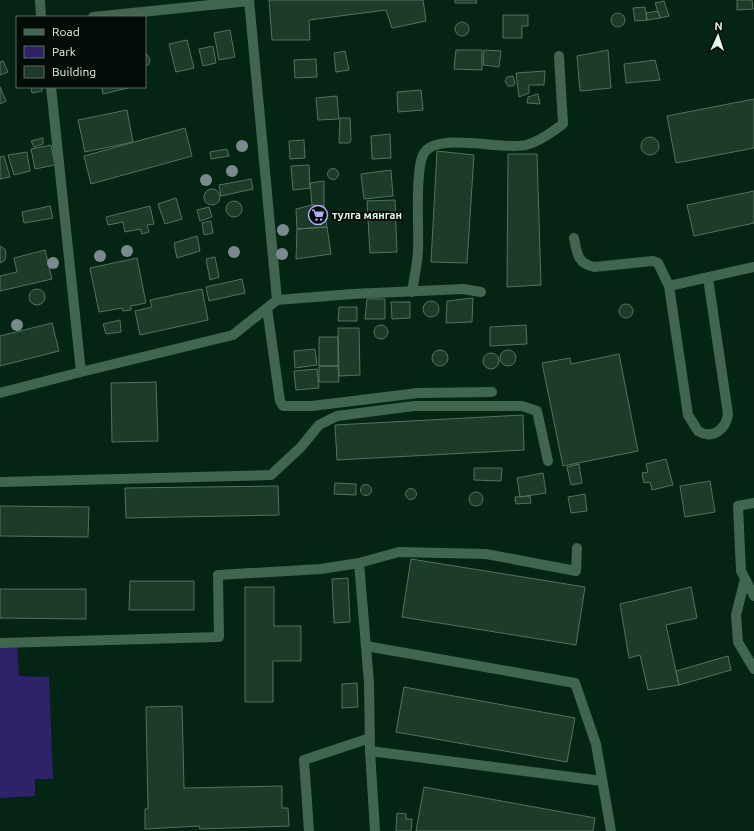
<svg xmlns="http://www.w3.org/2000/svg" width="754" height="831" viewBox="0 0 754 831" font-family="Ubuntu,sans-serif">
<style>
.green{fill:#2f216a}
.building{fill:#1c3b29;stroke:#52735e}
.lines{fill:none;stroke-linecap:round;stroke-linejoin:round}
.minor{stroke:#41654f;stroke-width:10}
.tree{fill:#7b8a8f}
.labels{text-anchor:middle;stroke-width:4;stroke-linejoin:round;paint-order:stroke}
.poi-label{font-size:11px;font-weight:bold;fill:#e5f8eb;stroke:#020b05;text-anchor:start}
</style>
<rect width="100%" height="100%" fill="#052514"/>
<path class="green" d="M0,643h17l2,33 30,1 4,102h-18v17l-35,2z"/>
<path class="building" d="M269,0h154l3,21 -34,7 -6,-18 -77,10 1,20h-38z
M455,0h21l1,3h-22z
M737,0h15l1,9 -16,1z
M664,1l5,15 -9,2 -5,-15z
M645,7l2,13 -12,1 -2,-13z
M658,11l2,7 -13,2 -1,-7z
M611 20a7 7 0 1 1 14 0a7 7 0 1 1-14 0Z
M503,15h25v11h-6v12h-19z
M455 29a7 7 0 1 1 14 0a7 7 0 1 1-14 0Z
M230,30l5,27 -16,3 -5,-27z
M187,40l7,28 -18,4 -7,-28z
M213,46l3,17 -13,3 -4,-17z
M456,50h26v20l-28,-1z
M484,50l17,1 -2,16 -16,-2z
M608,50l3,38 -31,3 -3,-35z
M345,51l4,19 -13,2 -2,-19z
M145,52l5,7 -1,5 -4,3z
M316,59l1,18 -22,1 -1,-18z
M655,60l5,20 -34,3 -2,-19z
M3,61l5,11 -8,3v-13z
M545,71l-1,14h-15v8l-10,4 -3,-24z
M513,76l2,8 -2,2h-5l-3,-5 2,-4z
M0,87l6,14 -6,3z
M31,87h11v4l-10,2z
M102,87h30l-29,7z
M421,90l2,20 -25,2 -1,-20z
M538,94l2,10 -13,-1 1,-6z
M337,96l2,23 -21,1 -2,-22z
M754,99v49l-78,15 -9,-47z
M127,110l6,32 -48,10 -7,-32z
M340,118h10l1,22 -2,3h-10z
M185,128l7,28 -101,28 -7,-28z
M390,134l1,24 -19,1 -1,-23z
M641 146a9 9 0 1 1 18 0a9 9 0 1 1-18 0Z
M43,138v6l-9,3 -3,-6z
M304,140l1,18 -15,1 -1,-18z
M51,145l4,20 -20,4 -4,-20z
M227,149l2,7 -18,3 -1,-7z
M437,151l37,4 -7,108 -36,-1z
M27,152l3,19 -16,4 -6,-20z
M508,154h29l4,131 -34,2z
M4,156l6,21 -10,2v-22z
M309,165l1,23 -17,2 -2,-24z
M327.5 174a5.5 5.5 0 1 1 11 0a5.5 5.5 0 1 1-11 0Z
M391,170l2,26 -29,3 -3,-25z
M251,179l2,10 -32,7 -2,-11z
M324,181v25l-12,-1 -2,-22z
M204 197a8 8 0 1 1 16 0a8 8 0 1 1-16 0Z
M754,191v32l-60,13 -7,-31z
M176,198l6,21 -17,5 -7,-20z
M395,200l2,52 -27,1 -3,-52z
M226 209a8 8 0 1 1 16 0a8 8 0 1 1-16 0Z
M312,205l12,1 3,21 -30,2 -1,-20z
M50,206l3,12 -29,5 -2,-11z
M150,206l4,18 -7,1 2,7 -7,2 -2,-5 -15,3 -2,-10 -15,3 -2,-8z
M209,207l3,10 -12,4 -3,-11z
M211,221l2,12 -9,2 -2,-12z
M327,227l4,27 -35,5 1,-30z
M197,236l3,15 -23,7 -3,-15z
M0,246l5,3 1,5 -1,6 -5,3z
M45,250l7,29 -52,12v-15l17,-4 -3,-14z
M215,257l4,20 -9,3 -4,-21z
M137,258l9,45 -15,3v4l-8,1 -1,-3 -23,4 -9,-44z
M242,279l3,14 -36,8 -3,-14z
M29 297a8 8 0 1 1 16 0a8 8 0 1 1-16 0Z
M202,289l6,31 -68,15 -5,-24 17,-4 -2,-7z
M473,298l-1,24 -26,1 1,-22z
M367,299h18v20h-20z
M423 309a8 8 0 1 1 16 0a8 8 0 1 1-16 0Z
M391,302h19v16l-18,1z
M619 311a7 7 0 1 1 14 0a7 7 0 1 1-14 0Z
M339,307h18v14h-19z
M120,320l1,12 -15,2 -3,-10z
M52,323l7,28 -59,15v-30z
M526,325l1,19 -37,2v-19z
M374 332a7 7 0 1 1 14 0a7 7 0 1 1-14 0Z
M338,328h21l1,47 -21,1z
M319,337h19v29h-19z
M315,349l2,16 -22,3 -1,-17z
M432 358a8 8 0 1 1 16 0a8 8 0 1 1-16 0Z
M500 358a8 8 0 1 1 16 0a8 8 0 1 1-16 0Z
M483 361a8 8 0 1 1 16 0a8 8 0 1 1-16 0Z
M619,354l19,97 -75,15 -21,-103 28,-5 1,6z
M319,366h19l1,16h-20z
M317,369l2,19 -23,2 -2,-19z
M156,382l2,59 -46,1 -1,-59z
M523,415l1,35 -187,10 -2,-35z
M666,459l7,26 -21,5 -2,-8 -6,1 -2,-10 6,-1 -2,-8z
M579,464l3,19 -11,2 -4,-18z
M474,468h28l-1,13 -27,-1z
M543,473l3,20 -26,4 -3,-19z
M710,481l5,31 -30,5 -5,-31z
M335,483l21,1v11l-22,-1z
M360.5 490a5.5 5.5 0 1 1 11 0a5.5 5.5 0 1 1-11 0Z
M278,486l1,29 -153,3 -1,-30z
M405.5 494a5.5 5.5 0 1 1 11 0a5.5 5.5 0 1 1-11 0Z
M469 499a7 7 0 1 1 14 0a7 7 0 1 1-14 0Z
M585,494l2,17 -16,2 -3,-16z
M530,496l1,7 -15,1 -1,-7z
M0,506l89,1 -1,30 -88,-1z
M411,559l174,28 -9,58 -174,-28z
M348,578l2,44 -16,1 -2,-44z
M130,581h64v29h-65z
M245,587h29v39h27v35h-28v41h-28z
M691,587l6,31 -31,7 13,60 -31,5 -8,-35 -11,3 -9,-54z
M0,589h86v30l-86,-1z
M728,656l3,14 -52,15 -3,-14z
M357,683l1,24 -16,1v-24z
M404,687l171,31 -8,44 -171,-30z
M182,706l2,82 98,-2v22h6l1,18 -89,3 -1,-3 -54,3v-20h3l-2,-102z
M424,787l171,31 -2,13h-177z
M397,813l9,1v5h6l-1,12h-15z"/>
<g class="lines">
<path class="minor" d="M40,0l1,17
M93,17l156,-16
M51,87l30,285 152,-37 44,-35 -28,-300
M574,238c3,15 3,25 20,29l59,-6 5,2 11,23 19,129 10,16c15,9 28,-2 30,-17l-20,-136
M669,286l85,-19
M412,292c2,-13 5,-27 6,-40 1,-22 -3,-80 5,-97 11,-25 80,-4 103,-10 14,-4 26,-13 37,-21l-4,-68
M277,300l75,-6 111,-5 18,3
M267,308l13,93 3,5h29l106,-13 74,-1
M0,393l81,-21
M0,482l271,-7 30,-28 18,-22 18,-9 77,-10h108l15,5 11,50
M754,503l-16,3 3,65 13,25
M745,579l-9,36 2,27 16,27
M0,643l219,-6 -1,-62 103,-6 38,-6
M366,646l209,37 21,61 15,87
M370,751l232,30
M309,831l-5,-71 66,-22
M375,831l-5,-80 -1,-68 -10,-120 40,-11 87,2 90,17 1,-23"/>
</g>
<g class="tree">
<circle cx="242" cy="146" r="6"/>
<circle cx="232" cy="171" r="6"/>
<circle cx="206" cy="180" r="6"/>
<circle cx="283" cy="230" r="6"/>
<circle cx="127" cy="251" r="6"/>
<circle cx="234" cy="252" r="6"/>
<circle cx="282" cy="254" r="6"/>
<circle cx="100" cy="256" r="6"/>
<circle cx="53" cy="263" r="6"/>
<circle cx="17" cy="325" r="6"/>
</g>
<defs>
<g id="supermarket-ring" transform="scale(1)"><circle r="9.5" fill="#020b05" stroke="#b1adfa" stroke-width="1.5"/><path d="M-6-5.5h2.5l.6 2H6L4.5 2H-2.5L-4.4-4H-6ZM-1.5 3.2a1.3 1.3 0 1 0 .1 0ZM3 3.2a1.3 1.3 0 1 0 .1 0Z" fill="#b1adfa"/></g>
</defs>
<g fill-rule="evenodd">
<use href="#supermarket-ring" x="318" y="215"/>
</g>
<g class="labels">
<g class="poi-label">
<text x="332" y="219">тулга мянган</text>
</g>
</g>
<rect x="16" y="16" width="130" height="72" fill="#020b05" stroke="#5d6a61"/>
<rect x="24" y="29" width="20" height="6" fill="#41654f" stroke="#5d6a61"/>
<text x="52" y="36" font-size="12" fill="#e5f8eb">Road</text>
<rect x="24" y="46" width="20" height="12" fill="#2f216a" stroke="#5d6a61"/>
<text x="52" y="56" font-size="12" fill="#e5f8eb">Park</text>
<rect x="24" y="66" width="20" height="12" fill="#1c3b29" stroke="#5d6a61"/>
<text x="52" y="76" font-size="12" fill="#e5f8eb">Building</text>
<g transform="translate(718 36) rotate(3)" stroke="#020b05" stroke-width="3" paint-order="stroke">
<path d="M0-3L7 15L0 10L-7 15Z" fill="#e5f8eb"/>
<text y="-6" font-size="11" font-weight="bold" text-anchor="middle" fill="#e5f8eb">N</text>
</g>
</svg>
